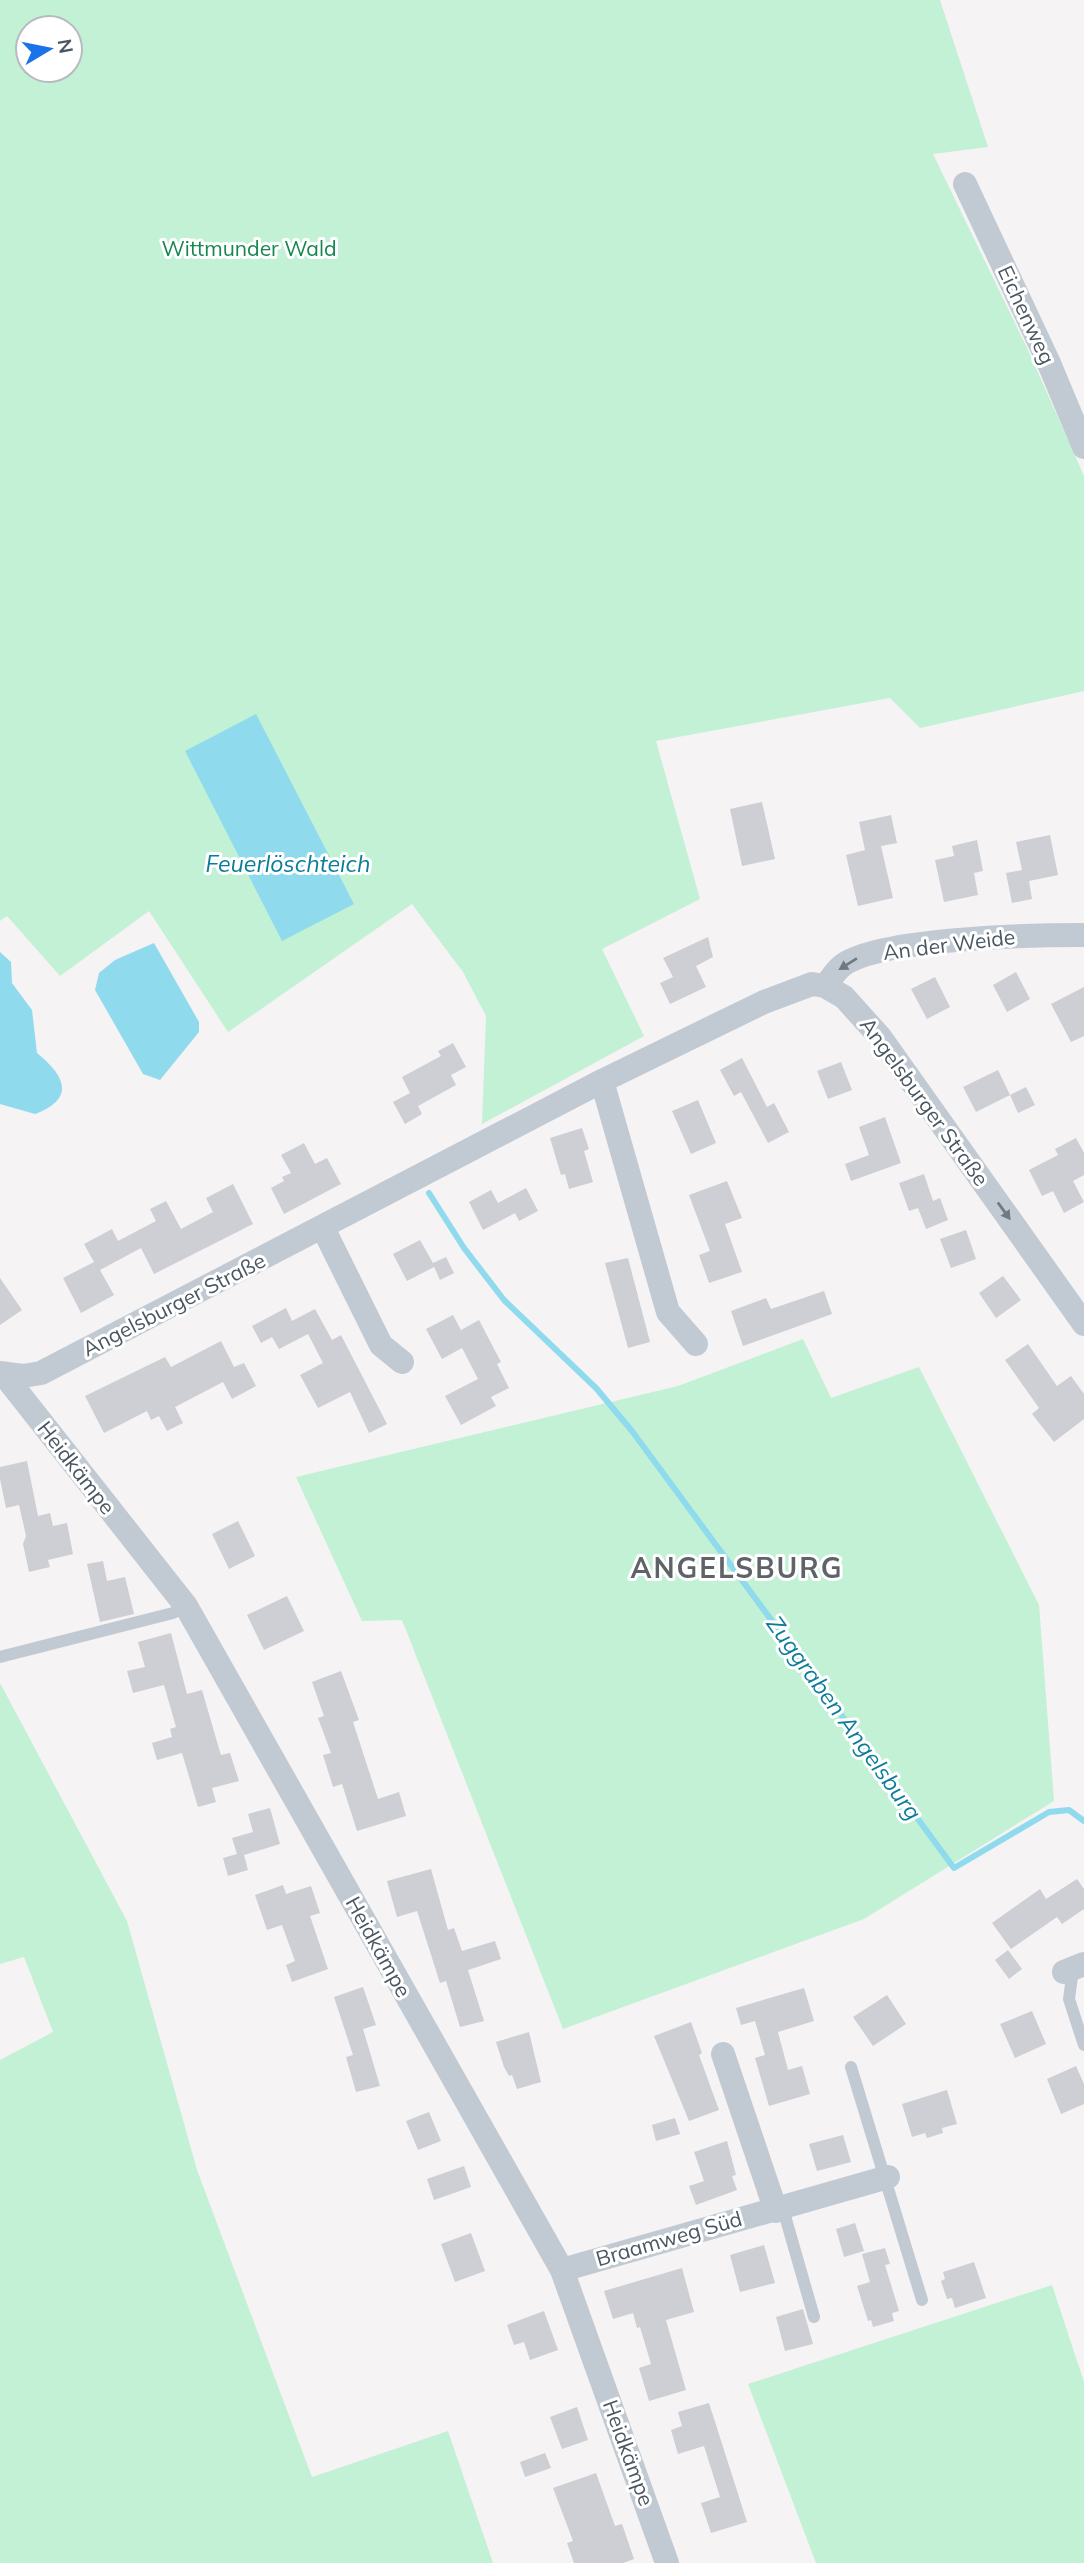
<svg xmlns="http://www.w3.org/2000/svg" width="1084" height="2563" viewBox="0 0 1084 2563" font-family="Mulish,sans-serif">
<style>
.green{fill:#c3f1d5;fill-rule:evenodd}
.water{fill:#90daee}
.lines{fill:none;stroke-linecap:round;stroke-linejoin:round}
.stream{stroke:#90daee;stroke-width:6}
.building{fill:#cdcfd5}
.lane{stroke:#c1cad2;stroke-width:12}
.street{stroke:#c1cad2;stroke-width:24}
.oneway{fill:#6e7983}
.labels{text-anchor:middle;stroke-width:6;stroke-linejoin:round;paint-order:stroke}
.park-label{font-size:21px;fill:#17864f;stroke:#fff}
.street-label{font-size:21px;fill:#4a5661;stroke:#fff}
.water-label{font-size:23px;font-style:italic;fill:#0c7c9b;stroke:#fff}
.district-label{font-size:28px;font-weight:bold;letter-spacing:2px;fill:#5f6368;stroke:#fff}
</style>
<rect width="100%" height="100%" fill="#f5f3f3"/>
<path class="green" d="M0,0h940l48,147 -55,7 95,196 56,126v215l-164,37 -30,-30 -234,43 44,158 -98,50 42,87 -162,88 4,-108 -23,-44 -51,-68 -184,128 -79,-121 -89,65 -53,-60 -7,5zM28,28h42v42h-42z
M803,1339l28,59 88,-31 120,238 15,196 -190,118 -301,110 -161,-409 -40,1 -66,-144 382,-91z
M0,1683l127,238 70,249 115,307 136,-46 45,132h-493v-503l53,-28 -29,-75 -24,7z
M1052,2285l32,97v181h-268l-68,-179z"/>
<path class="water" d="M256,714l98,190 -72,37 -97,-190z
M154,943l45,79v10l-39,48 -17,-6 -48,-84 4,-17 16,-13z
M0,952l11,10 1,21 20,27 5,43c27,22 40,45 -2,61l-35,-10z"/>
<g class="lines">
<path class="stream" d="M429,1193l35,55 40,52 92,88 36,43 322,437 95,-56 20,-2 15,11"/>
</g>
<path class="building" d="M762,802l13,57 -33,7 -12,-57z
M891,815l6,28 -16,3 12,52 -35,8 -12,-51 19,-5 -6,-28z
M1050,835l8,40 -29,6 3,18 -20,4 -6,-30 16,-3 -6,-28z
M977,840l6,31 -9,2 4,22 -34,7 -9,-42 19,-4 -2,-10z
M708,937l5,20 -17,9 10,21 -36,17 -10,-21 13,-6 -10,-19z
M1016,972l14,27 -23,13 -14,-27z
M935,977l15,30 -23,12 -16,-30z
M1084,987v49l-13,6 -20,-38z
M453,1043l13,24 -15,8 5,10 -38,21 4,8 -17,10 -12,-22 17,-9 -8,-16 39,-21 -3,-5z
M742,1058l25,49 7,-4 15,29 -21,11 -27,-51 -7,4 -14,-26z
M841,1062l11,28 -24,9 -11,-28z
M998,1070l12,25 -34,17 -13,-25z
M1026,1087l9,18 -17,8 -8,-18z
M698,1100l18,43 -25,11 -19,-43z
M885,1117l16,46 -50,18 -6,-17 24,-9 -10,-28z
M582,1128l7,21 -5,2 9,31 -24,7 -4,-15 -4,1 -11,-37z
M1076,1138l8,15v22l-11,6 11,21 -20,11 -11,-22 -11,5 -13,-26 29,-15 -3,-6z
M304,1143l11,21 12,-6 14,26 -57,30 -13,-26 13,-7 -2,-4 9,-4 -10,-18z
M924,1174l9,27 7,-3 8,22 -22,9 -8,-21 -9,3 -10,-28z
M727,1181l15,37 -17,6 17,48 -33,11 -10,-28 11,-4 -21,-56z
M233,1184l20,40 -99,50 -13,-26 -41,22 14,25 -33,18 -18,-35 31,-16 -10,-18 28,-15 6,12 38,-20 -6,-12 16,-8 15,28 32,-17 -7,-14z
M526,1188l12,23 -19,10 -4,-8 -32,17 -14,-28 22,-12 7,13z
M966,1230l10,29 -25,9 -11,-29z
M420,1240l13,23 13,-6 8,16 -14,7 -6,-13 -27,14 -14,-27z
M628,1258l22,84 -22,6 -23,-85z
M1003,1276l18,24 -25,18 -17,-25z
M0,1278l22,32 -22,15z
M824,1291l8,23 -89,32 -12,-35 35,-13 5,11z
M286,1308l6,13 23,-12 17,31 9,-5 46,89 -18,9 -19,-41 -32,16 -18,-33 23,-12 -15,-29 -29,15 -7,-12 -11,6 -9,-17z
M453,1315l8,15 18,-10 22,42 -4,2 12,24 -18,9 5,9 -35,19 -16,-29 33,-17 -16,-31 -20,11 -16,-30z
M221,1341l13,26 10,-4 12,23 -24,13 -9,-17 -48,25 8,16 -16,8 -8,-15 -8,4 -4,-9 -43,22 -19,-37 80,-39 6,10z
M1028,1344l29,42 14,-10 13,18v25l-30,23 -22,-28 7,-6 -34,-48z
M27,1461l11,55 12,-3 3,13 14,-3 6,31 -25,6 2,7 -21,5 -6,-28 3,-8 -7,-31 -13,3 -6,-29v-12z
M238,1521l17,35 -26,13 -17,-35z
M103,1561l4,20 18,-4 9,37 -34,8 -13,-58z
M287,1596l17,35 -40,19 -17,-35z
M171,1633l16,61 15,-4 18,62 1,3 9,-2 9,28 -27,7 4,14 -18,5 -16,-54 -25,7 -5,-17 20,-6 -2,-8 6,-2 -12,-42 -31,8 -6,-22 18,-4 -7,-25z
M341,1671l18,49 -6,2 25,77 21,-7 7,24 -49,15 -15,-47 -9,3 -10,-32 8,-2 -13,-35 6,-2 -12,-34z
M270,1808l10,36 -36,11 4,15 -20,6 -5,-18 14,-4 -5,-16 21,-6 -5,-18z
M431,1869l17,61 6,-2 8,23 33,-10 6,18 -33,11 16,51 -24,6 -14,-46 -6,2 -23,-72 -20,6 -10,-36z
M1077,1879l7,10v20l-22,15 -5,-7 -46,32 -19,-26 48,-34 6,10z
M283,1885l3,9 25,-8 9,27 -10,3 18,53 -36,13 -6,-17 9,-4 -13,-36 -15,5 -12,-35z
M1008,1950l14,19 -13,10 -14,-19z
M363,1987l13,38 -13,4 17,57 -24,6 -10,-35 7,-2 -19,-58z
M804,1988l10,33 -36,11 10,38 14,-4 8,28 -41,12 -14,-48 10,-3 -10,-34 -14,4 -5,-17z
M887,1995l19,29 -33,22 -20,-29z
M1032,2011l14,33 -31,14 -15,-34z
M691,2022l11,31 -3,2 20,55 -30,11 -35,-85z
M529,2032l12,50 -24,7 -5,-14 -3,1 -5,-9 -8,-25z
M1076,2066l8,18v20l-23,10 -14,-35z
M947,2090l10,34 -15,4 1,5 -16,5 -2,-5 -13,4 -10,-33z
M429,2112l12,29 -23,9 -12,-29z
M675,2118l5,16 -24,7 -4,-16z
M843,2135l8,27 -34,9 -8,-27z
M727,2141l9,34 -4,1 5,14 -41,15 -7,-19 15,-5 -10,-29z
M464,2166l7,21 -37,13 -7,-21z
M855,2223l9,28 -20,6 -8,-28z
M471,2233l14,38 -30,11 -14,-38z
M764,2245l11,38 -35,9 -10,-37z
M885,2248l5,16 -5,1 14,46 -7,2 2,8 -21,6 -2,-7 -3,1 -11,-35 13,-4 -8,-28z
M974,2262l12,36 -31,10 -3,-10 -5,1 -6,-18 4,-2 -2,-7z
M682,2268l12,44 -28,8 20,70 -37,11 -10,-33 12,-4 -11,-37 -3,1 -4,-15 -20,6 -9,-28z
M803,2309l10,35 -28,7 -9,-34z
M544,2311l14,39 -28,10 -6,-18 -10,3 -7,-20z
M709,2403l38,119 -36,11 -10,-30 19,-6 -16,-51 -26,8 -7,-24 11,-4 -4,-14z
M577,2407l11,33 -26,9 -12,-32z
M545,2453l6,15 -26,9 -5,-15z
M596,2473l19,53 7,-2 12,35 -11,4h-49l-7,-20 6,-2 -20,-53z"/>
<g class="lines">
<path class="lane" d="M0,1657l173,-44 13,-7
M1073,1969l-4,30 15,46
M851,2067l71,233
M783,2209l31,108"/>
<path class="street" d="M965,184l83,177 36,86
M825,986c6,-7 11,-16 18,-21 37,-27 191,-30 241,-30
M602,1081l66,231 28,32
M323,1228l58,117 21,17
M0,1373l23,3 18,-3 561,-292 162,-79 48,-18 13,2 19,11 36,40 204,287
M5,1376l181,230 376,664 105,293
M1064,1972l20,-8
M723,2054l53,157
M562,2270l326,-93"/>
</g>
<defs><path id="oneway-solid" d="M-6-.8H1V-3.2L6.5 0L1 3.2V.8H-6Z" transform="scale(1.75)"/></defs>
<g class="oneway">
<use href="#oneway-solid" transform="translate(848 964) rotate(148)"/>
<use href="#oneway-solid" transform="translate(1004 1211) rotate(54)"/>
</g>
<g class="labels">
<g class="park-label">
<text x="249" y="256">Wittmunder Wald</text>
</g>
<g class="street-label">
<text transform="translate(1026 315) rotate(65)" y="7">Eichenweg</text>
<text transform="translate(949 945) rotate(-7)" y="7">An der Weide</text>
<text transform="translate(924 1102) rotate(54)" y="7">Angelsburger Straße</text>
<text transform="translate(174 1305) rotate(-27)" y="7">Angelsburger Straße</text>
<text transform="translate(76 1468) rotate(52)" y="7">Heidkämpe</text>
<text transform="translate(378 1947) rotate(61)" y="7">Heidkämpe</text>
<text transform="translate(669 2239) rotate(-16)" y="7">Braamweg Süd</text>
<text transform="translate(628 2453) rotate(70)" y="7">Heidkämpe</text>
</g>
<g class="water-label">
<text x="288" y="872">Feuerlöschteich</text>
<text transform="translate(844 1718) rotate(54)" y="8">Zuggraben Angelsburg</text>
</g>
<g class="district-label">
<text x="737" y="1578">ANGELSBURG</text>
</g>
</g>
<g transform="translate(49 49) rotate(80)"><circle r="33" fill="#ffffff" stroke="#b7bbc0" stroke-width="2"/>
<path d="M0-5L12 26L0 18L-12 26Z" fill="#1a73e8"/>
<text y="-10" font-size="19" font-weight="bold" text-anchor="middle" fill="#4a5661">N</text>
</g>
</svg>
